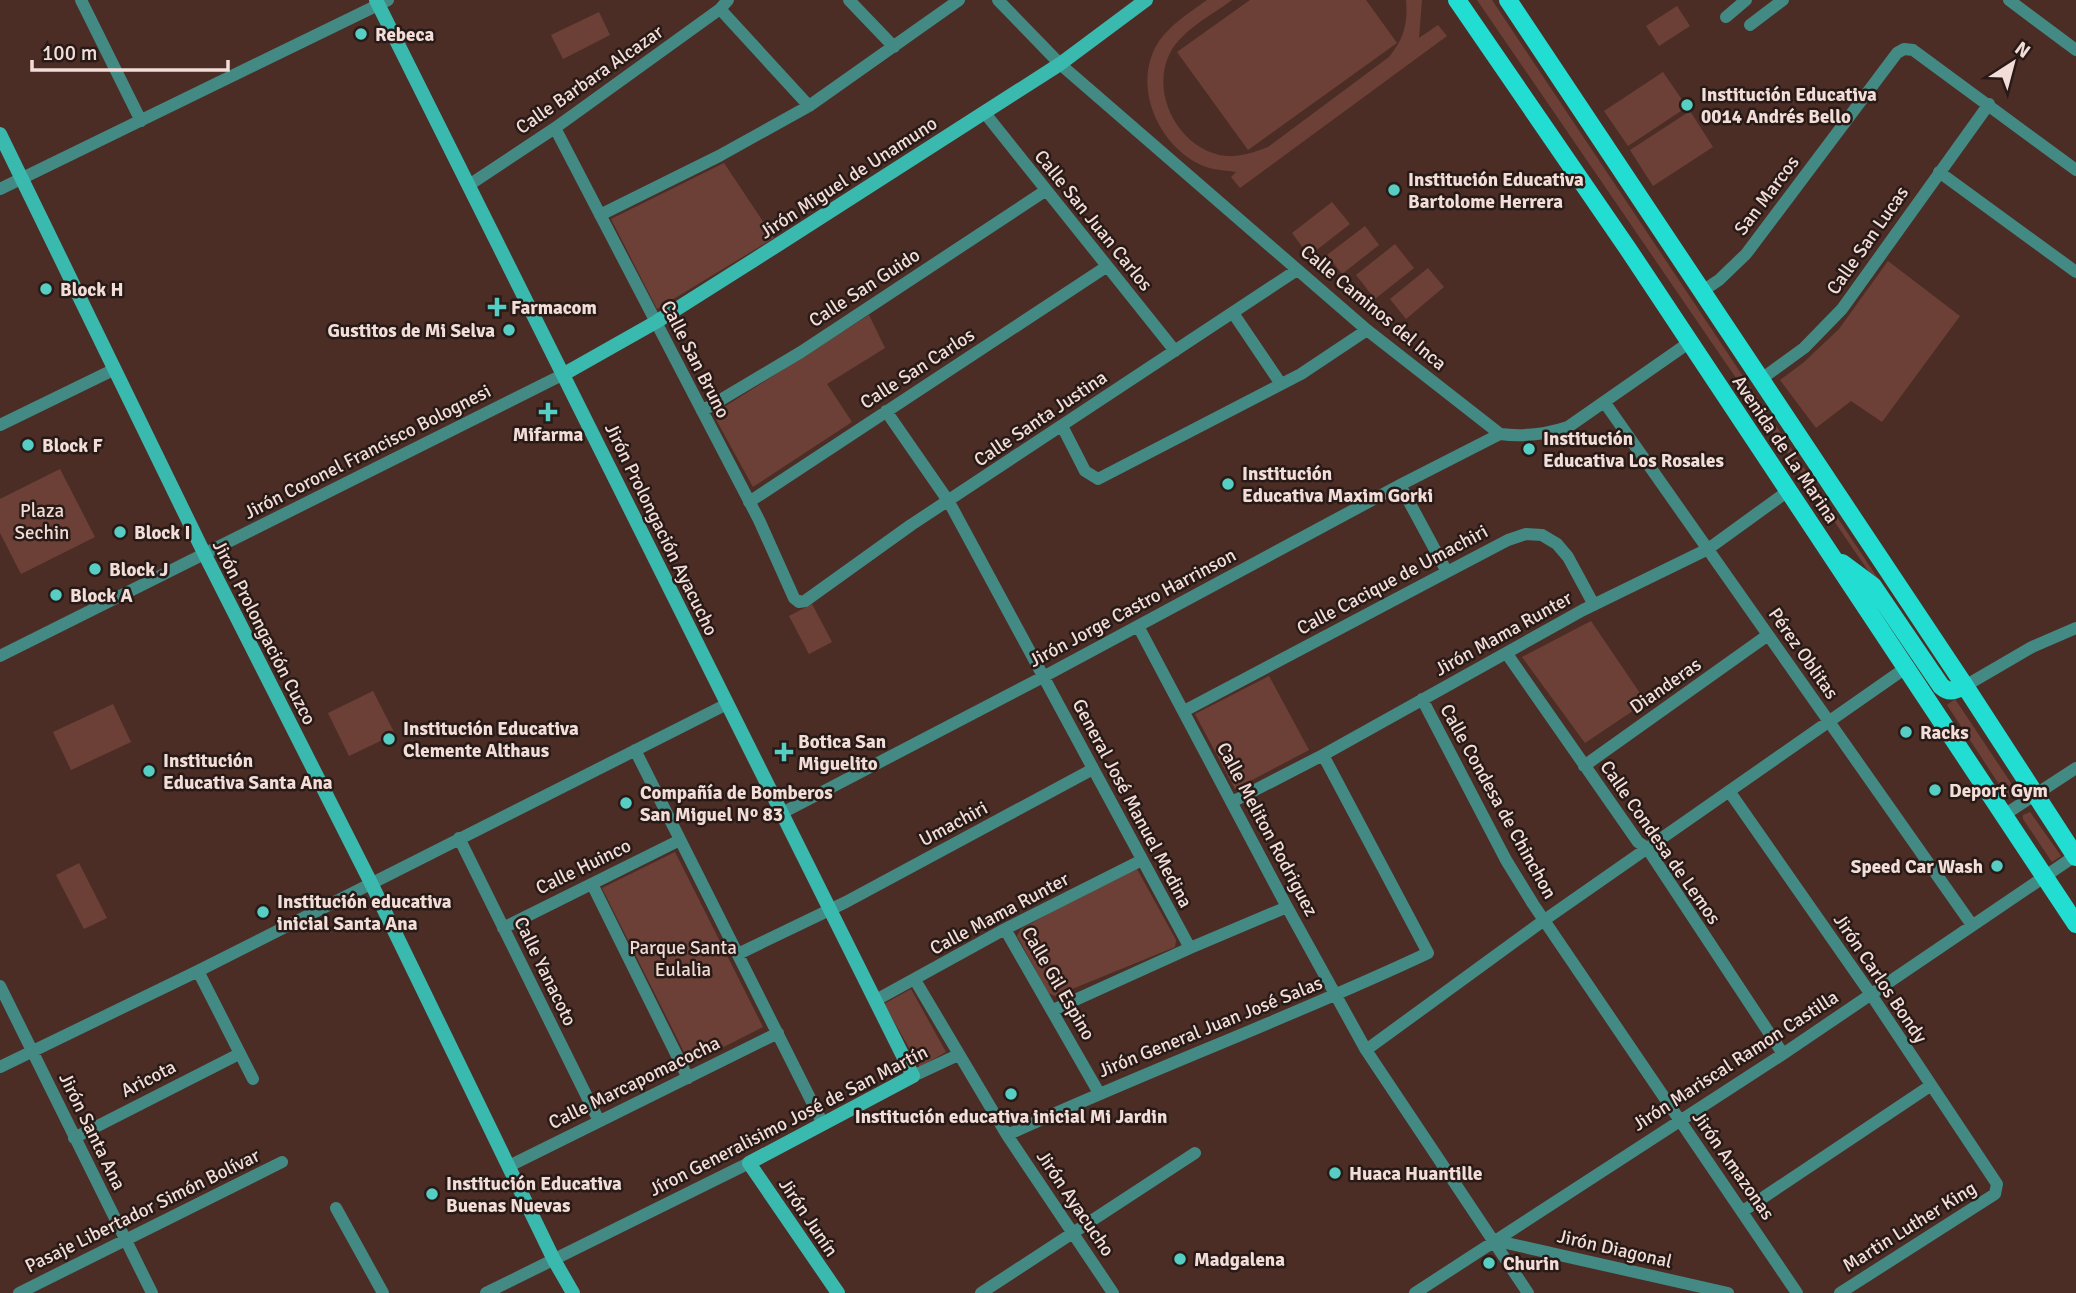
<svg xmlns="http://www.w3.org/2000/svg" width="2076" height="1293" viewBox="0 0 2076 1293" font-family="Signika,sans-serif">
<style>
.green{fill:#6c4036}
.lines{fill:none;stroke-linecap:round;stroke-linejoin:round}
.street{stroke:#438a84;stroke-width:12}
.secondary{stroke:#3ab9af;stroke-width:14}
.primary{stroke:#22ddd1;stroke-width:18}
.poi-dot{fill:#56cec3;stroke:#281a16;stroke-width:2.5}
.labels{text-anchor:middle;stroke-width:5;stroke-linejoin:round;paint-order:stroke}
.poi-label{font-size:19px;font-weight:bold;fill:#f2ddd8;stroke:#281a16;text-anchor:start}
.street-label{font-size:19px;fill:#f2ddd8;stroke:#281a16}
.park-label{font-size:19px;fill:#f1dbd5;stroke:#281a16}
</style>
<rect width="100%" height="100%" fill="#4c2d26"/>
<path class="green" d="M1207,0h25c-20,15 -50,30 -62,53 -21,41 10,98 56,103 15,1 29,-4 42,-9l121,-90c15,-18 19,-34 17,-57h16l-3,38 19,-13 9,11 -207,152 -9,-11 5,-5c-12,-2 -26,-2 -37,-8 -40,-20 -65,-74 -44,-116 11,-21 33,-34 52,-48z
M1250,0h116l31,43 -149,107 -71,-98z
M1477,0h15l453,679 -2,1z
M1677,6l13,20 -31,20 -13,-20z
M599,12l11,23 -47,24 -12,-24z
M1663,72l24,35 -59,39 -24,-35z
M1690,111l23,36 -60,39 -23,-36z
M724,163l50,75 -117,71 -46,-90z
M1332,202l18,22 -41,32 -17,-23z
M1365,226l14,19 -37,29 -15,-19z
M1395,244l19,24 -39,31 -19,-24z
M1888,261l72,55 -78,106 -31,-21 -35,27 -36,-48 23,-17 36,-34z
M1428,268l16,19 -38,32 -16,-20z
M869,315l16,33 -58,36 25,38 -99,65 -40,-73z
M60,469l35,68 -74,37 -21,-41v-34z
M812,604l20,38 -23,12 -20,-38z
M1591,621l55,81 -61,41 -63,-86z
M1269,676l40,74 -74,39 -40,-75z
M373,691l22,43 -46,22 -21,-43z
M1955,699l62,93 -9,6 -61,-93z
M113,704l18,38 -60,28 -18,-38z
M2030,812l31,44 -9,6 -29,-43v-4z
M675,852l88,175 -73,37 -88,-176z
M79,863l28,55 -23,11 -28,-54z
M1132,867l5,2 39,71 -1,7 -120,49 -7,-3 -31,-57 4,-7z
M911,989l35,63 -26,15 -36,-63z"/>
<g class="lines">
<path class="street" d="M81,0l60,121
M849,0l45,47
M998,0l62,64 307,266 133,104c24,3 44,1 68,-7l122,-85
M2009,0l67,50
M720,9l89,97
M1726,17l20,-17
M1750,25l33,-25
M984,112l191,239
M555,128l204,392 35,78 5,4 6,-1 106,-76 386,-255
M1939,172l137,100
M469,185l86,-57 165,-119 8,-9
M0,189l388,-189
M600,215l119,-59 90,-50 150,-106
M1701,292l18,-12 27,-26 151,-201 7,-4 9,1 163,120
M1233,313l48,71
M1760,380l44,-32 38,-39 147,-205
M1605,403l367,522
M702,411l99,-59 244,-161
M886,411l63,91 241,446
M0,425l115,-56
M1062,426l23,45 13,8 203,-105 66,-44
M1400,485l47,87
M749,502l357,-235
M1138,626l149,281 79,143 162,243
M1507,654l131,188 9,6 136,206
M0,656l564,-282
M1965,686l67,-39 44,-19
M1422,699l84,161 27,44 264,389
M1184,711l263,-139 61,-32 18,-6 16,1 15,9 11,13 26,48
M635,750l188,374
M1584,766l184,-131
M1729,791l141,202 127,191 -2,10 -155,99
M1232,802l91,-47 260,-145 125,-61 80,-58
M782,813l261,-136 357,-192 100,-51
M2004,815l72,-47
M459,838l140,283
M592,884l96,194
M503,928l177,-88
M1005,929l94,164
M738,954l108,-52 247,-133
M198,971l55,108
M915,980l92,155 106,158
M0,986l152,307
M876,1000l129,-71 137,-69
M1053,1010l137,-62 97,-41
M1366,1050l177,-129 364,-254
M0,1067l198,-96 529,-267
M913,1076l45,-21
M1007,1135c139,-64 283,-117 421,-182l-105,-198
M74,1138l165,-84
M509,1166l269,-133
M336,1208l47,85
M1743,1211l187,-125
M1493,1240l235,53
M19,1293l263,-131
M486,1293l263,-130
M981,1293l214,-140
M1415,1293l368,-239 292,-198"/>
<path class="secondary" d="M376,0l537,1076 -164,87 89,130
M0,134l205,421 166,328 183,377 19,33
M564,374l92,-52 120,-76 284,-182 86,-64"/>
<path class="primary" d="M1457,0l171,249 448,675
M1508,0l457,686 111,171
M1842,563l31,23 68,100c9,8 14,4 24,0"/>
</g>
<g class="poi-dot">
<circle cx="361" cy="34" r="7"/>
<circle cx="1687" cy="105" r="7"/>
<circle cx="1394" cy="190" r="7"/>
<circle cx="46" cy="289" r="7"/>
<path d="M493.5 296.5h7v7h7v7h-7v7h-7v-7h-7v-7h7z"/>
<circle cx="509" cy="330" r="7"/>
<path d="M544.5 401.5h7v7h7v7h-7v7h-7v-7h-7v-7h7z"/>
<circle cx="28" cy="445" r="7"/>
<circle cx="1529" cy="449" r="7"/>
<circle cx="1228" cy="484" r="7"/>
<circle cx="120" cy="532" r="7"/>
<circle cx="95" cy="569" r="7"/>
<circle cx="56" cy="595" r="7"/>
<circle cx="1906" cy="732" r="7"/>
<circle cx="389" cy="739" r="7"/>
<path d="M780.5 741.5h7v7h7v7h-7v7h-7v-7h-7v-7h7z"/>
<circle cx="149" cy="771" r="7"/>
<circle cx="1935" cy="790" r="7"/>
<circle cx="626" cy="803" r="7"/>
<circle cx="1997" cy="866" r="7"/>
<circle cx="263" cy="912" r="7"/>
<circle cx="1011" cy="1094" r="7"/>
<circle cx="1335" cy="1173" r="7"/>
<circle cx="432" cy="1194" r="7"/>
<circle cx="1180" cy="1259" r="7"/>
<circle cx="1489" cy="1263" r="7"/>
</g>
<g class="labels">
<g class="poi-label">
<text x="375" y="41">Rebeca</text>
<text x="1701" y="101">Institución Educativa<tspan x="1701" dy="22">0014 Andrés Bello</tspan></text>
<text x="1408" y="186">Institución Educativa<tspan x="1408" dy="22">Bartolome Herrera</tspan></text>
<text x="60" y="296">Block H</text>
<text x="511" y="314">Farmacom</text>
<text x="495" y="337" text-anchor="end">Gustitos de Mi Selva</text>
<text x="548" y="441" text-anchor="middle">Mifarma</text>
<text x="1543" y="445">Institución<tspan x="1543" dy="22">Educativa Los Rosales</tspan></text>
<text x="42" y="452">Block F</text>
<text x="1242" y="480">Institución<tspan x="1242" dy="22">Educativa Maxim Gorki</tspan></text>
<text x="134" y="539">Block I</text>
<text x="109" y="576">Block J</text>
<text x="70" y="602">Block A</text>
<text x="403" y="735">Institución Educativa<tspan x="403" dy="22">Clemente Althaus</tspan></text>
<text x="1920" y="739">Racks</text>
<text x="798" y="748">Botica San<tspan x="798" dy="22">Miguelito</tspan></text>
<text x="163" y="767">Institución<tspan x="163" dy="22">Educativa Santa Ana</tspan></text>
<text x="1949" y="797">Deport Gym</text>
<text x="640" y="799">Compañía de Bomberos<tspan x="640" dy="22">San Miguel Nº 83</tspan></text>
<text x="1983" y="873" text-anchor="end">Speed Car Wash</text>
<text x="277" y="908">Institución educativa<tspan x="277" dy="22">inicial Santa Ana</tspan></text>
<text x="1011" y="1123" text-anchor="middle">Institución educativa inicial Mi Jardin</text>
<text x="1349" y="1180">Huaca Huantille</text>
<text x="446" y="1190">Institución Educativa<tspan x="446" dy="22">Buenas Nuevas</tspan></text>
<text x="1194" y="1266">Madgalena</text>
<text x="1503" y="1270">Churin</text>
</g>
<g class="street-label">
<text transform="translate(589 79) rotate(-35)" y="7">Calle Barbara Alcazar</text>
<text transform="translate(848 177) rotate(-33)" y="7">Jirón Miguel de Unamuno</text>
<text transform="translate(1766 195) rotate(-53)" y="7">San Marcos</text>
<text transform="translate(1094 220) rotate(51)" y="7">Calle San Juan Carlos</text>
<text transform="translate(1867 240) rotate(-55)" y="7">Calle San Lucas</text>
<text transform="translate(864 287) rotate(-33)" y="7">Calle San Guido</text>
<text transform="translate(1374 307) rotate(40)" y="7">Calle Caminos del Inca</text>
<text transform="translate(696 359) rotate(63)" y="7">Calle San Bruno</text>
<text transform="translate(917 368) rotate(-33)" y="7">Calle San Carlos</text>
<text transform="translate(1040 418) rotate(-34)" y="7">Calle Santa Justina</text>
<text transform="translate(1786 449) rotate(56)" y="7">Avenida de La Marina</text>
<text transform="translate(367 451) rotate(-27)" y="7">Jirón Coronel Francisco Bolognesi</text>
<text transform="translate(662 529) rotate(64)" y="7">Jirón Prolongación Ayacucho</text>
<text transform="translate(1392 579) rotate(-28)" y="7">Calle Cacique de Umachiri</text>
<text transform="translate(1132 607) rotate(-28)" y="7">Jirón Jorge Castro Harrinson</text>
<text transform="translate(265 632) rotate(63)" y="7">Jirón Prolongación Cuzco</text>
<text transform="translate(1503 633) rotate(-29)" y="7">Jirón Mama Runter</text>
<text transform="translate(1804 653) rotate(55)" y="7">Pérez Oblitas</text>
<text transform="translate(1665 685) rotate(-35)" y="7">Dianderas</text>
<text transform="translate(1499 801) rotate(61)" y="7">Calle Condesa de Chinchon</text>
<text transform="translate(1133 803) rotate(62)" y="7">General José Manuel Medina</text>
<text transform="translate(953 823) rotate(-28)" y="7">Umachiri</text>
<text transform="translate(1268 829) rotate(62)" y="7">Calle Meliton Rodriguez</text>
<text transform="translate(1661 842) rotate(55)" y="7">Calle Condesa de Lemos</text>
<text transform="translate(583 866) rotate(-26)" y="7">Calle Huinco</text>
<text transform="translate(999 913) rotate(-28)" y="7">Calle Mama Runter</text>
<text transform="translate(546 971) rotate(64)" y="7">Calle Yanacoto</text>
<text transform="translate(1881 978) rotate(56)" y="7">Jirón Carlos Bondy</text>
<text transform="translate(1059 983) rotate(60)" y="7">Calle Gil Espino</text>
<text transform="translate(1210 1026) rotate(-22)" y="7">Jirón General Juan José Salas</text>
<text transform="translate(1735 1060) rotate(-33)" y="7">Jirón Mariscal Ramon Castilla</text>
<text transform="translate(148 1078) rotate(-27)" y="7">Aricota</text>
<text transform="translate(634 1082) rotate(-26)" y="7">Calle Marcapomacocha</text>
<text transform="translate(788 1120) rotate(-27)" y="7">Jíron Generalisimo José de San Martín</text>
<text transform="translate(93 1131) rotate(64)" y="7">Jirón Santa Ana</text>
<text transform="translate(1734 1165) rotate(55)" y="7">Jirón Amazonas</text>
<text transform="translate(1076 1203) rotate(56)" y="7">Jirón Ayacucho</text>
<text transform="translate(142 1210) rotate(-26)" y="7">Pasaje Libertador Simón Bolívar</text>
<text transform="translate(809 1217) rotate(56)" y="7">Jirón Junín</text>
<text transform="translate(1909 1226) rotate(-32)" y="7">Martin Luther King</text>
<text transform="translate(1615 1248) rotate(13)" y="7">Jirón Diagonal</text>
</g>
<g class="park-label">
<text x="42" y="517">Plaza<tspan x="42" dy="22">Sechin</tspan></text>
<text x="683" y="954">Parque Santa<tspan x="683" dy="22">Eulalia</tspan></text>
</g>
</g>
<g transform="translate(2013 63) rotate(36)" stroke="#281a16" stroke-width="5" paint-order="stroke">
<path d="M0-5L12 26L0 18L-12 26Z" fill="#f2ddd8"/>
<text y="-10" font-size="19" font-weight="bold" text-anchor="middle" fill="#f2ddd8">N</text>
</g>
<path d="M32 60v10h196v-10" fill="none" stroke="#f2ddd8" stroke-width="3.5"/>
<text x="42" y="60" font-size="21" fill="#f2ddd8" stroke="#281a16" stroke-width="5" paint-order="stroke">100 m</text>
</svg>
